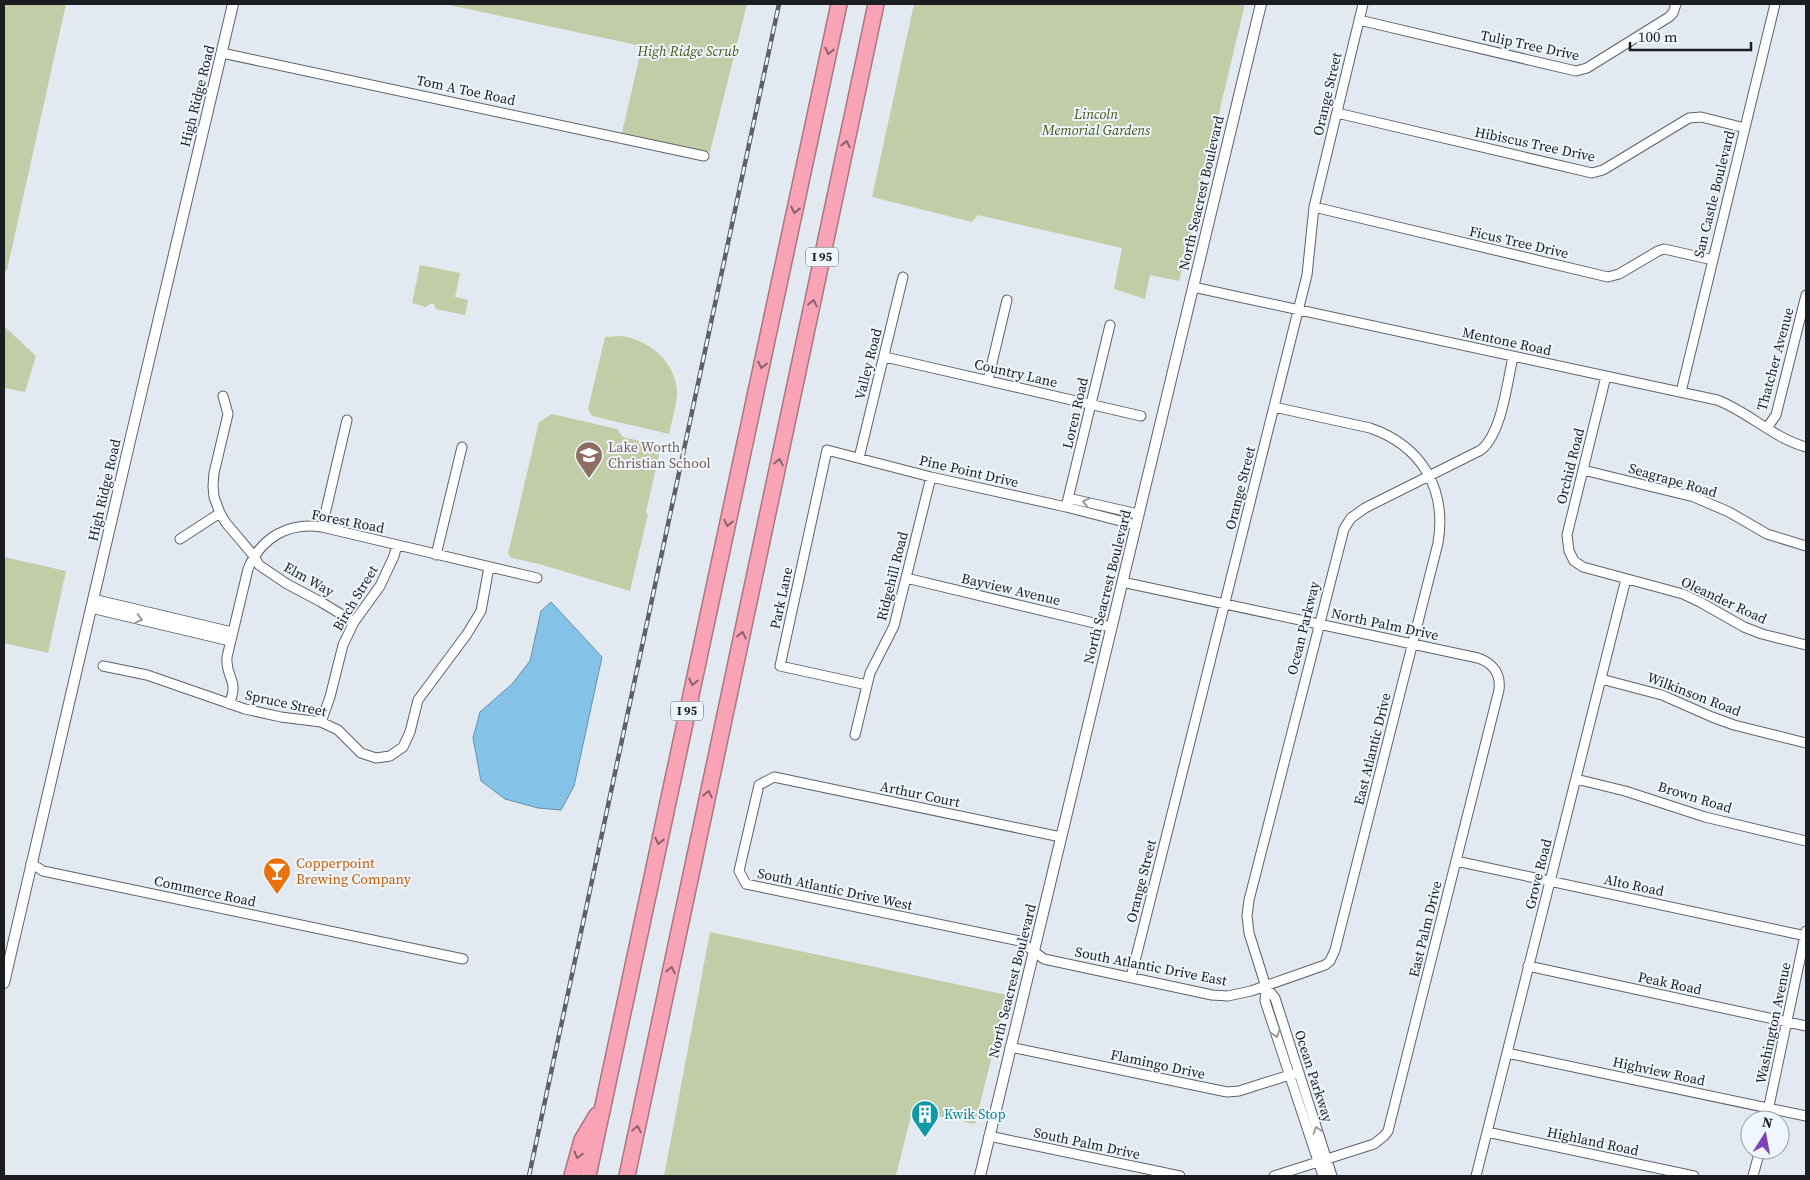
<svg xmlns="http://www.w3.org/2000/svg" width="1810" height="1180" viewBox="0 0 1810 1180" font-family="'Source Serif 4',serif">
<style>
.green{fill:#c2cca6}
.water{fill:#84c2e7;stroke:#6490ab}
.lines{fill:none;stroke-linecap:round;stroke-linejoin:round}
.minor-casing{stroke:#5d636a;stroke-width:11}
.tertiary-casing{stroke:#5d636a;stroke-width:12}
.motorway-casing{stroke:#ab7582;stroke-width:18}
.minor{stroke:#fff;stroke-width:9}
.tertiary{stroke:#fff;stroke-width:10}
.motorway{stroke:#f8a4b6;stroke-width:15}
.rail-casing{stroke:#5d6166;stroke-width:4.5}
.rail{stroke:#eff6fe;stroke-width:2.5;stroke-dasharray:8;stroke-linecap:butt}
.oneway{stroke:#8a606b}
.oneway2{stroke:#98999b}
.labels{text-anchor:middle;stroke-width:4;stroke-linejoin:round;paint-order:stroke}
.shield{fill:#eff6fe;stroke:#5b5e63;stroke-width:1}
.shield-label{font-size:12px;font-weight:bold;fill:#1b1d20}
.street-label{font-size:14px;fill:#1b1d20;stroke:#eff6fe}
.park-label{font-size:14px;font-style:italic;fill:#485513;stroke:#eff6fe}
.education-label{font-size:14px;fill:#785e54;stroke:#eff6fe;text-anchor:start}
.food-label{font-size:14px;fill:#c56008;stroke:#eff6fe;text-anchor:start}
.culture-label{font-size:14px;fill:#0d838f;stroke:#eff6fe;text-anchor:start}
</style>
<rect width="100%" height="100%" fill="#e2e9f1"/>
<path class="green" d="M4,4h62l-59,266 -3,2z
M444,4h303l-37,148 -88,-19 20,-87z
M914,4h331l-66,277 -29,-6 -5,24 -31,-10 8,-41 -144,-33 -6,7 -100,-25z
M420,265l40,8 -5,24 13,3 -3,15 -29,-6 -2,-5h-4l-4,3 -14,-4z
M4,326l32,30 -11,36 -21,-4z
M622,336c28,5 53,25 55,55 0,13 -5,29 -8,43l-77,-18 -4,-7 17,-72z
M552,414l65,15 6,8 38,9 -15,66 2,2 -18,77 -91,-27 -27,-6 -4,-4 31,-132z
M4,557l62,14 -18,82 -44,-10z
M710,932l297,63 -32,129 -63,-13 -16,65h-232z"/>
<path class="water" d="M551,602l51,55 -28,129 -13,24 -23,-2 -33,-9 -24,-18 -8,-43 7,-26 32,-28 18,-23 11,-50z"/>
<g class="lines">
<g class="minor-casing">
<path id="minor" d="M1359,20l217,51 11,-3 82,-51 4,-4 3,-9
M222,53l482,103
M1337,113l255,60 11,-3 86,-52 12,-1 44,11
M1314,207l294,70 11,-3 39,-23 6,-2 49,11
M1193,287l524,113c32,12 56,38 89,47
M885,357l256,59
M1606,376l-39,159 2,16 5,10 9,6 100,27 17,8 44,25 18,7 44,11
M988,380l19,-80
M1681,392l94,-388
M223,396l5,18 -14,59 -1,13 1,11 6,16 6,10 28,33 5,9 28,19 34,18 33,20
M1767,428l9,-13 30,-120
M859,458l44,-181
M1583,470l111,27 35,15 38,22 39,12
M1068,498l70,16
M1066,507l44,-182
M322,527l25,-107
M180,539l40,-26
M436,555l26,-108
M906,578l205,49
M1122,582l356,76c15,5 23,16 21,32l-111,441 -4,5 -10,8 -100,32
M93,599l139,33
M91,608l139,33
M103,666l44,9 98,34 36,8 40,5 17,8 23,23 15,5 14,-2 13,-9 7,-15 8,-32 49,-66 14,-23 8,-44
M1601,679l61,16 50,22 22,8 72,18
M867,685l-87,-19 47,-216 104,27 135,30 70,18
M229,704c11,-24 -4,-26 -2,-47l21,-88c13,-32 41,-47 74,-42l215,51
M321,722l9,-25 13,-52 11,-23 26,-36 14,-30 3,-11
M855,735l15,-62 24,-47 37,-149
M1576,779l49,12 80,26 101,24
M1061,837l-287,-60 -15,8 -20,86 7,13 274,57 24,18 168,36 16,1 23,-5 74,-26 5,-4 5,-11 103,-407c9,-54 -16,-97 -68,-115l-96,-21
M1456,861l350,75
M31,863l12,8 420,88
M1528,966l278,60
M1131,977l176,-702 7,-68 49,-203
M1266,987l-1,14 58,175
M1010,1047l217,45 12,-1 60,-19
M1507,1053l299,63
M1766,1120l40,-189
M1487,1132l207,44
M989,1136l191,40
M1332,1176l-57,-178 -9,-11 -17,-54 -2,-17 2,-16 95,-371 7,-11 14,-10 116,-58c21,-17 26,-67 32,-93
M1476,1176l150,-597
M1753,1176l7,-26"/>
</g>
<g class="tertiary-casing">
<path id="tertiary" d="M4,983l125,-538 104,-441
M980,1176l281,-1172"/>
</g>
<g class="motorway-casing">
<path id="motorway" d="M572,1176l10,-36 15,-25
M588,1176l251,-1172
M627,1176l249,-1172"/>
</g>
<use href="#minor" class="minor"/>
<use href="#tertiary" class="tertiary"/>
<use href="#motorway" class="motorway"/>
<g class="rail-casing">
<path id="rail" d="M529,1176l250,-1172"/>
</g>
<use href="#rail" class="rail"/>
</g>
<defs><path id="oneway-chevron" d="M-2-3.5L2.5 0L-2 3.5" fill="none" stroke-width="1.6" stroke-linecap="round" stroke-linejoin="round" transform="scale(1.25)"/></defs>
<g class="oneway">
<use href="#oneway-chevron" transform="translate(829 51) rotate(102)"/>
<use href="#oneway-chevron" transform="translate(846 144) rotate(-78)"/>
<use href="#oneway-chevron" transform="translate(795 210) rotate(102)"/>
<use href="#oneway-chevron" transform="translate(813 303) rotate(-78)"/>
<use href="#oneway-chevron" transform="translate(762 365) rotate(102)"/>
<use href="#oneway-chevron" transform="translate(779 462) rotate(-78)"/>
<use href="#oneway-chevron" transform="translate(728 523) rotate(102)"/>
<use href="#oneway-chevron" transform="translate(742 635) rotate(-78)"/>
<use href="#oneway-chevron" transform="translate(693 682) rotate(102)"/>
<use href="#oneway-chevron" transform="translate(708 794) rotate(-78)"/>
<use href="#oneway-chevron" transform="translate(659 841) rotate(102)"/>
<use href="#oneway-chevron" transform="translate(671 970) rotate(-78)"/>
<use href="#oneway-chevron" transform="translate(637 1129) rotate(-78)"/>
<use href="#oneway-chevron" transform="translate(578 1155) rotate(105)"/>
</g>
<g class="oneway2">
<use href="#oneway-chevron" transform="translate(1086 502) rotate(-167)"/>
<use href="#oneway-chevron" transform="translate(139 619) rotate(14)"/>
<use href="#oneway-chevron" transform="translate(1276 1034) rotate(72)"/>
<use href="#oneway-chevron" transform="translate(1317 1130) rotate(-108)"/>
</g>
<defs>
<g id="school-pin" transform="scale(1.4375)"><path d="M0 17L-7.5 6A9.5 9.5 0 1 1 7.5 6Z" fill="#8d6e63" stroke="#eff6fe"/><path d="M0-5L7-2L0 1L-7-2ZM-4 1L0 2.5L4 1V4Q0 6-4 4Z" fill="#fff"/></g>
<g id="bar-pin" transform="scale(1.4375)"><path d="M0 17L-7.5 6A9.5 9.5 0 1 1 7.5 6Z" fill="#e8710a" stroke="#eff6fe"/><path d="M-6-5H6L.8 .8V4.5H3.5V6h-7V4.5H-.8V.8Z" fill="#fff"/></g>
<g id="building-pin" transform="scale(1.4375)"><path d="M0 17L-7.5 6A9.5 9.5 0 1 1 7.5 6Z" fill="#0f9aa8" stroke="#eff6fe"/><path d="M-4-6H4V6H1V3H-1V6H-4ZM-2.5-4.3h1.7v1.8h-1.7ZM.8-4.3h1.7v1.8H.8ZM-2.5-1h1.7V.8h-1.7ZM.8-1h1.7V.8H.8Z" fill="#fff"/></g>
</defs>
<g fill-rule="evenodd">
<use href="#school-pin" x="589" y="455"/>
<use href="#bar-pin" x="277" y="871"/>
<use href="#building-pin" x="925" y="1114"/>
</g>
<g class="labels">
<g class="shield">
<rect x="806" y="247.5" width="32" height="19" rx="4"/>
<rect x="671" y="701.5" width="32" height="19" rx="4"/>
</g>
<g class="shield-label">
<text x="822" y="261">I 95</text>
<text x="687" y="715">I 95</text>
</g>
<g class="street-label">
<text transform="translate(1530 45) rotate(12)" y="5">Tulip Tree Drive</text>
<text transform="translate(466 90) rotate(12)" y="5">Tom A Toe Road</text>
<text transform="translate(1327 94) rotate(-77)" y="5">Orange Street</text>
<text transform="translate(197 96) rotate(-76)" y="5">High Ridge Road</text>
<text transform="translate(1535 144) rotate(12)" y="5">Hibiscus Tree Drive</text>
<text transform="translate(1201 193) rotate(-77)" y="5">North Seacrest Boulevard</text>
<text transform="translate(1714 194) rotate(-76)" y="5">San Castle Boulevard</text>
<text transform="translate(1519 242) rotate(13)" y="5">Ficus Tree Drive</text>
<text transform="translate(1507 341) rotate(12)" y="5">Mentone Road</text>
<text transform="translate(1775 359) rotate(-75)" y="5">Thatcher Avenue</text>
<text transform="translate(868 364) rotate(-76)" y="5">Valley Road</text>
<text transform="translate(1016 373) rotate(13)" y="5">Country Lane</text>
<text transform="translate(1075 413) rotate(-77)" y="5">Loren Road</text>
<text transform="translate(1570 466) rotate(-76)" y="5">Orchid Road</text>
<text transform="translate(969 471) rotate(13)" y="5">Pine Point Drive</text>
<text transform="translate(1673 480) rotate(16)" y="5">Seagrape Road</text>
<text transform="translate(1240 488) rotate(-76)" y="5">Orange Street</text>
<text transform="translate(104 490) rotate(-77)" y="5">High Ridge Road</text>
<text transform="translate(348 521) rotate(11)" y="5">Forest Road</text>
<text transform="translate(892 576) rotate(-76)" y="5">Ridgehill Road</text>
<text transform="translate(309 579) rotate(29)" y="5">Elm Way</text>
<text transform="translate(1107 587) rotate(-76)" y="5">North Seacrest Boulevard</text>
<text transform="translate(1011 589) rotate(13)" y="5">Bayview Avenue</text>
<text transform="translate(355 598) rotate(-59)" y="5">Birch Street</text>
<text transform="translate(781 598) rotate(-78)" y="5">Park Lane</text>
<text transform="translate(1724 600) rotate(25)" y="5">Oleander Road</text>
<text transform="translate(1385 624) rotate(12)" y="5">North Palm Drive</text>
<text transform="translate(1303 628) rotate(-76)" y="5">Ocean Parkway</text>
<text transform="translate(1694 694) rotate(21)" y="5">Wilkinson Road</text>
<text transform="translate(286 703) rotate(12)" y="5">Spruce Street</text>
<text transform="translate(1372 749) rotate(-76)" y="5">East Atlantic Drive</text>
<text transform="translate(920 794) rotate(12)" y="5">Arthur Court</text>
<text transform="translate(1695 797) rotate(17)" y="5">Brown Road</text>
<text transform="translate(1538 874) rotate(-76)" y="5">Grove Road</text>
<text transform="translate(1141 881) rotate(-76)" y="5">Orange Street</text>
<text transform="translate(1634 885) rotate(12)" y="5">Alto Road</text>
<text transform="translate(835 889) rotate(12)" y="5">South Atlantic Drive West</text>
<text transform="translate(205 891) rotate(12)" y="5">Commerce Road</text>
<text transform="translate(1425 929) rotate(-76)" y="5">East Palm Drive</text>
<text transform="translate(1151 966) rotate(11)" y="5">South Atlantic Drive East</text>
<text transform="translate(1012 981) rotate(-76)" y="5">North Seacrest Boulevard</text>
<text transform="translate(1670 983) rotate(12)" y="5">Peak Road</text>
<text transform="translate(1773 1023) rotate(-78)" y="5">Washington Avenue</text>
<text transform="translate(1158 1064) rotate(12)" y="5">Flamingo Drive</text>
<text transform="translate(1659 1071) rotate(12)" y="5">Highview Road</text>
<text transform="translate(1314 1076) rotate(72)" y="5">Ocean Parkway</text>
<text transform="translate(1593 1141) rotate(12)" y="5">Highland Road</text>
<text transform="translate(1087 1143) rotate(12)" y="5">South Palm Drive</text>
</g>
<g class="park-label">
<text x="688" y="56">High Ridge Scrub</text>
<text x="1096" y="119">Lincoln<tspan x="1096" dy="16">Memorial Gardens</tspan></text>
</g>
<g class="education-label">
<text x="608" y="452">Lake Worth<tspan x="608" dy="16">Christian School</tspan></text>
</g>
<g class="food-label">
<text x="296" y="868">Copperpoint<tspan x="296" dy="16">Brewing Company</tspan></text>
</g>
<g class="culture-label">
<text x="944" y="1119">Kwik Stop</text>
</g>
</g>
<rect width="1810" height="1180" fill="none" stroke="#1b1d20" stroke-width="10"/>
<g transform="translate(1765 1135) rotate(11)"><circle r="24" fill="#eff6fe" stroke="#9a9fa5"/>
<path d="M0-4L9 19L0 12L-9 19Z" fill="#7e43b9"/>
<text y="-8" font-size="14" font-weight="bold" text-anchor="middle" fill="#1b1d20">N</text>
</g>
<path d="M1630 42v8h121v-8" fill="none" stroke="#1b1d20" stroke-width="2.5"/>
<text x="1638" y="42" font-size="15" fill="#1b1d20" stroke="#eff6fe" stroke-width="4" paint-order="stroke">100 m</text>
</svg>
